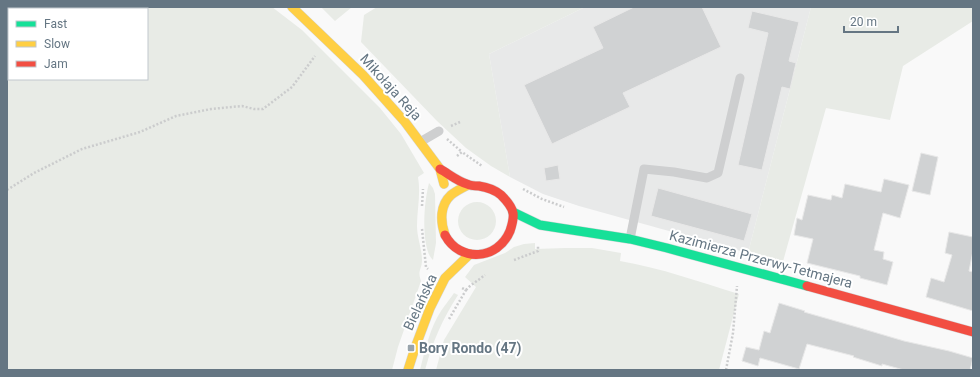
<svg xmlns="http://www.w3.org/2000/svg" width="980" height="377" viewBox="0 0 980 377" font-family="Roboto,sans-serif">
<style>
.built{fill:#e8e9e9}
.green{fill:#e8ebe6;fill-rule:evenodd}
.building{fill:#d0d2d3;stroke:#e8e8e8}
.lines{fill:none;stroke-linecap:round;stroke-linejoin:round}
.fast-casing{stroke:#d5d6d7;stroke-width:10}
.slow-casing{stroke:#d5d6d7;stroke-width:10}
.jam-casing{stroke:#d5d6d7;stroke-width:10}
.path{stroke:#cbcccd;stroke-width:2.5;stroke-dasharray:2 2;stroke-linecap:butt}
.lane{stroke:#cecfd0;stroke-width:9}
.fast{stroke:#16e098;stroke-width:9}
.slow{stroke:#ffcf43;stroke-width:9}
.jam{stroke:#f24e42;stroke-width:9}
.poi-dot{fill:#99a4ac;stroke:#fff;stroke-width:1.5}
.labels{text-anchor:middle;stroke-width:4;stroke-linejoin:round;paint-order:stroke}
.street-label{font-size:14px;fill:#657683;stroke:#fff}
.poi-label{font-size:14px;font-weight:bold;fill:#657683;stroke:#fff;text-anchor:start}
</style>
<rect width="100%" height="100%" fill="#f9f9f9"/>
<path class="built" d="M585,7h226l-63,246 -169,-47 -36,-12 -33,-17 -21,-123z"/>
<path class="green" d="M7,7h265l30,23 78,78 21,26 23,39 -6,4c3,17 -1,33 -1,49 0,11 5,23 5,34 0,10 -5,10 -1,21l-23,66 -6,23h-385zM9,9h138v70h-138z
M321,7h31l-17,14z
M377,7h208l-96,47 21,123 -19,-11 -25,-18 -29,-27 -76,-79 3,-27z
M811,7h162v14l-70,45 -13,54 -64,-12 -44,157 -34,-12z
M429,183l4,5 2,6 1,49 -3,17c-2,-2 -4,-5 -5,-8 -6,-18 -4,-50 1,-69z
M458 221a19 19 0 1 1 38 0a19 19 0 1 1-38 0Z
M535,243v6l30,-1h27l29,5 -1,8c41,7 80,21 119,33l-20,76h-283l8,-30 32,-53 -11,-10 9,-12 31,-12 9,-6 10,-3z
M454,293l4,2c-16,25 -25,46 -33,75h-5c5,-20 10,-42 21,-59 4,-6 9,-12 13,-18z"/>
<path class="building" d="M634,7h68l19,40 -98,46 7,14 -78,37 -28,-59 79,-37 -10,-21z
M752,11l47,11 -10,39 7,2 -6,26 -8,-2 -20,83 -24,-5 30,-132 -20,-5z
M921,153l17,4 -8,38 -18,-4z
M558,165l2,14 -14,2 -2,-13z
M884,179l25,6 -9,33 -17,-5 -9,37 10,2 -1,7 10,3 -6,23 -27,-7v-2l-53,-13 6,-24 -19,-4 3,-17 5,2 6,-25 23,5 1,-5 10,3 3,-14 36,8z
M658,188l94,26 -8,27 -93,-25z
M949,232l24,5v14l-4,20 4,1v39l-47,-14 5,-19 13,4 8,-27 -7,-2z
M779,303l26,8 -1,1 56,16 44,13 45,10 24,7 -3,12h-66l-22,-6v2l-29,-9 1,-1 -47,-12 -8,25 -39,-11 -2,8 -16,-5 4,-14 13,3 5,-19 6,2z"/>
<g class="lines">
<g class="fast-casing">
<path id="fast" d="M513,212l27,13 90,14 37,9 140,38"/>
</g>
<g class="slow-casing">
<path id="slow" d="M292,7l71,68 42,47 35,47 4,15
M445,235c-5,-14 -5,-30 6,-40 5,-4 11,-7 17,-10
M408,370l7,-22 15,-40 15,-30 25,-24"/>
</g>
<g class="jam-casing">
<path id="jam" d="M440,169c9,5 17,12 27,15 4,2 7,2 12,2 7,1 16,4 22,9 4,4 11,12 12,18 1,5 -1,12 -3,18 -12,29 -50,32 -65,4
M807,286l166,46"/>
</g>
<path class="path" d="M451,126l9,-4
M447,139l15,13
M457,156l5,-4 20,14
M523,189l19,10 22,8
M7,190l27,-17 48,-24 58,-17 36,-16 35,-7 31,-3 12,3h9l29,-22 23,-31
M422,206l1,-17
M422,229l4,38 2,2
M514,260l24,-9v-6
M466,290l4,-4 15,-11
M449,319l17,-29 -4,-2
M726,370l7,-37 4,-47"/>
<path class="lane" d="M420,142l19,-11
M630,239l14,-70 30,3 33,6 11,-5 22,-95"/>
<use href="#fast" class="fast"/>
<use href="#slow" class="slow"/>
<use href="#jam" class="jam"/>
</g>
<rect class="poi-dot" x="407" y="344" width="8" height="8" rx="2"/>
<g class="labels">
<g class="street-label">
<text transform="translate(391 87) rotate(48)" y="5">Mikołaja Reja</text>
<text transform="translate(761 259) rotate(15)" y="5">Kazimierza Przerwy-Tetmajera</text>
<text transform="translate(420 302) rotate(-65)" y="5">Bielańska</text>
</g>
<g class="poi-label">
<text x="419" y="353">Bory Rondo (47)</text>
</g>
</g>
<rect width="980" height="377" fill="none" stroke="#657683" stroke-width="16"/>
<rect x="8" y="8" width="140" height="72" fill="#ffffff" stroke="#c1c8cd"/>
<rect x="16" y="21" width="20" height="6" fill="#16e098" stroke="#c1c8cd"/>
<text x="44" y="28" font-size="12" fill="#657683">Fast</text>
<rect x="16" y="41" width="20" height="6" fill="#ffcf43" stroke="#c1c8cd"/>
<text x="44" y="48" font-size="12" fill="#657683">Slow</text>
<rect x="16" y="61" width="20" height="6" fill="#f24e42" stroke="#c1c8cd"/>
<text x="44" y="68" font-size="12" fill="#657683">Jam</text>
<path d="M844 26v6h54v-6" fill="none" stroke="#657683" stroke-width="2"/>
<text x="850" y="26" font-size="12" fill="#657683" stroke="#ffffff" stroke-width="3" paint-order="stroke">20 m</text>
</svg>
